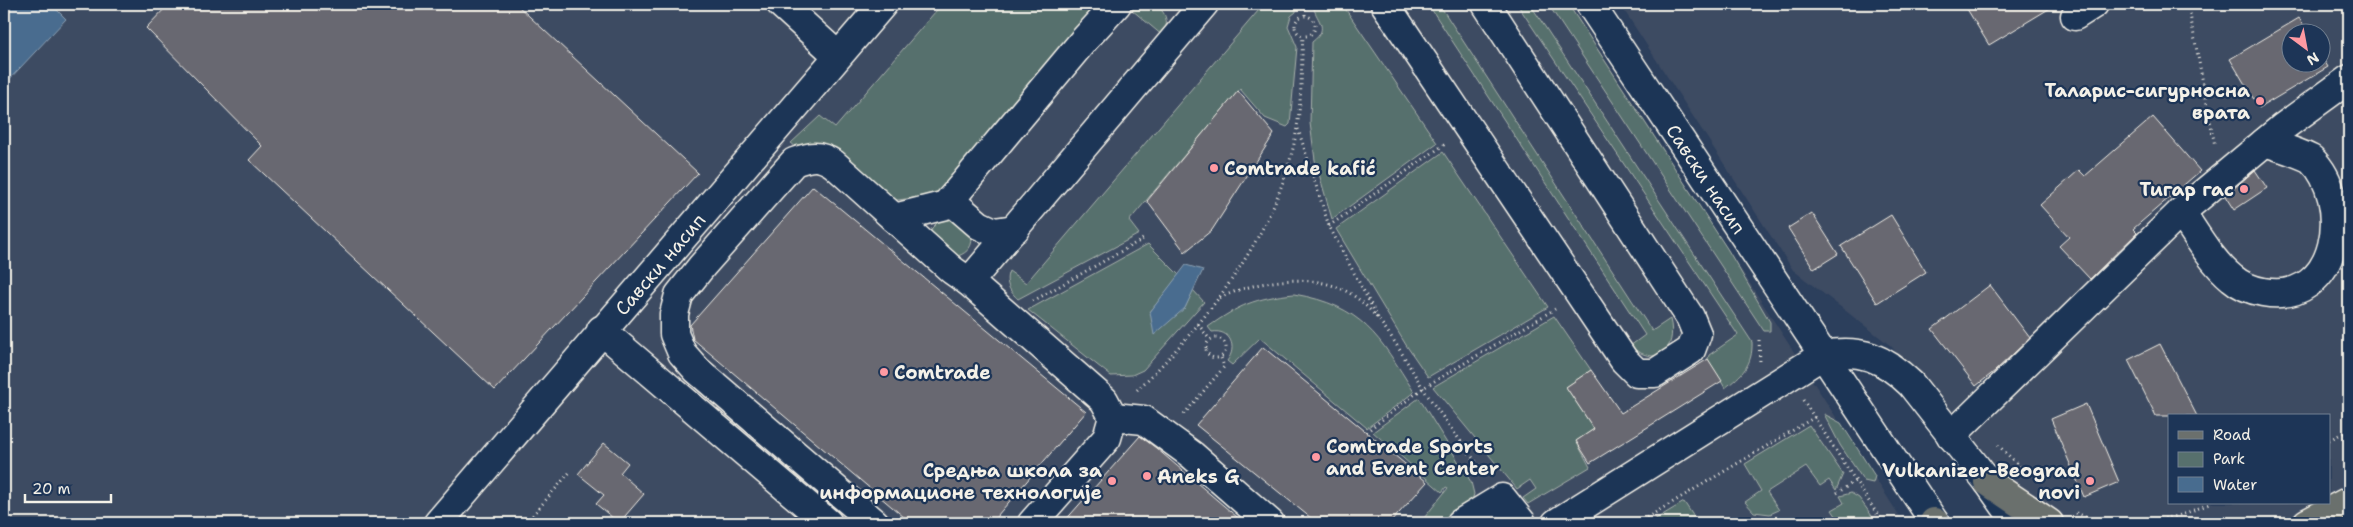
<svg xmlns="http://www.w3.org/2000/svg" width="2353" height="527" viewBox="0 0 2353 527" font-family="'Shantell Sans',sans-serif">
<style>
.built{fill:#3e4b62;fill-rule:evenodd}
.green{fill:#57706d;stroke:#a6b0aa}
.water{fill:#486c8f;stroke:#8da1b3}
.building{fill:#686771;stroke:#f4f1e8}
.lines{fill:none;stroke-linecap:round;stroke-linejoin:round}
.minor-casing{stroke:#f4f1e8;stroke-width:31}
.major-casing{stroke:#f4f1e8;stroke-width:31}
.path{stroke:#f4f1e8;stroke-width:3;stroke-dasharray:1 4;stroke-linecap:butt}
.minor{stroke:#1d3557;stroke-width:28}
.major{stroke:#6b706d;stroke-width:28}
.poi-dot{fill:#ff9aa2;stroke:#1d3557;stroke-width:2}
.labels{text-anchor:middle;stroke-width:4.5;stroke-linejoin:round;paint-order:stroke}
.poi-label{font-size:19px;font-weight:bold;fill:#f4f1e8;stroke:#1d3557;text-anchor:end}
.street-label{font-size:19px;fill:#f4f1e8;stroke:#1d3557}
</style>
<rect width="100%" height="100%" fill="#2c3f5c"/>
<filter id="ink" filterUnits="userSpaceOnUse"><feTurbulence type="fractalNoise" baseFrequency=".02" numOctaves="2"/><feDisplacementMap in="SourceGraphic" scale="10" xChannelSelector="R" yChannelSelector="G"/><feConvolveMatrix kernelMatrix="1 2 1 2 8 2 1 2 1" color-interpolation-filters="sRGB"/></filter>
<g filter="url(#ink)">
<path class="built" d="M51,4h1519l334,519h-1900v-438l61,-66z
M1620,4h729v489l-55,30h-232l-67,-47 -104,-130 -98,-76zM2290,32h30v30h-30zM2169,416h160v87h-160z"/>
<path class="green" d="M942,4h157l-160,191 -42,5 -11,-4 -52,-47 -18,-6 -17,6 -8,-6 29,-27 15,12z
M1151,4c15,4 19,19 12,32l-31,-26 9,-5z
M1264,4h32v8l-5,4 -3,10 9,21 -7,77 -3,3 -22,-9 -25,-29 -111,132 10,13 -121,65c-8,-7 -14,-17 -9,-28l17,12z
M1313,4h29l95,139 -105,76 -17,-59 -5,-37 2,-81c20,-15 2,-23 1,-38z
M1428,4h11l213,327 18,-12c8,32 -14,49 -40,27l15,-11z
M1517,4h13l222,338c1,23 -10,33 -27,46l-17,-29 1,-4 29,-20z
M1548,4h20l160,246 42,72v9h-6l-4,-6z
M1443,152l105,155 -120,70 -22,-32 -70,-116z
M942,218h8l22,20c0,11 -7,16 -17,19l-25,-23 2,-6z
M1148,244l31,31 -29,37 35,-4 8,-18 11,12 -61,68 -11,5 -21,1 -83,-66z
M1294,294c69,12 85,42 120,98l-47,36 -107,-90 -28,27 -5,-4c11,-14 3,-32 -15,-29l-4,-5c31,-22 47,-29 86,-33z
M1554,316l37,54 -25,17 28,42 -18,12 14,26 -62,37 -5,-6 13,-9 -6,-9 -13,9 -84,-102z
M1419,398l52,84 3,12 -5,15 -24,14h-25l28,-35 -2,-1 -4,5 -69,-60z
M1824,414l17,9 34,53 -2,7 -9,-2 -24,-36z
M1809,425l34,49 -7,16 -7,-10 -9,6 -14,-19 -39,25 12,18 -9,4 -16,-2 -9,-10 16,-11 -16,-27z
M1851,493l8,5 18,25h-36l-9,-13 12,-7 -4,-7z
M1684,502l14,21h-49z"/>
<path class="water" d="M4,4h47l15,15 -62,66z
M1186,265l17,5 -18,38 -31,27 -4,-23z"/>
<path class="building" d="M169,4h347l182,169 -203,217 -246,-230 13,-14 -116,-118z
M1964,4h93l-68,41z
M2299,18l9,14h-18v30h30v-8l8,13 -69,41 -29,-49z
M1238,91l36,43 -62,96 -27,22 -38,-51z
M2153,117l47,54 -67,58 4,4 -47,46 -31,-33 10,-9 -29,-32 39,-35 6,6z
M2255,170l12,18 -33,22 -9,-14z
M813,186l273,226 -95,111h-80l-218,-184 -3,-14z
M1812,213l26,41 -24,15 -26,-41z
M1891,215l35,57 -49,31 -36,-57z
M1990,285l40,53 -35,33 -19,15 -44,-57z
M2160,344l37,72h-41l-28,-56z
M1263,347l164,135 -37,41h-73l-121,-98z
M1708,359l14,22 -132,82 -14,-22 18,-12 -28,-42 25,-17 30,43z
M2086,404l33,78 -35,15 -33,-78z
M1140,436l16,12 88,75h-181z
M604,443l24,20 -8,10 24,21 -25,29 -23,-19 8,-9 -26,-21z"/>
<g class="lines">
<g class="minor-casing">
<g id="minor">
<path d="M781,4l56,51"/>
<path d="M1385,4l239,356 13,13h18l36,-23 6,-16 -7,-17 -204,-313"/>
<path id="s1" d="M1590,4l345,519"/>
<path d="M2075,16l19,-12"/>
<path d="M950,200l29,25 15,7 21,-3"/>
<path d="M2181,212c15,22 30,49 51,66 8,7 20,12 31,14 78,14 90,-93 48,-133 -14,-7 -31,-12 -46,-17"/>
<path d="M894,218l52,-13 138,-165 33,-36"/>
<path d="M601,330l227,193"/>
<path d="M1113,417l31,3 48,35 78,68"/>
<path d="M1951,436l230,-224 102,-85 66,-48"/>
<path id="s2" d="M438,523l445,-519"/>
<path d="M875,523l-178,-153 -15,-17 -8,-19v-20l5,-19 23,-29 92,-104c17,-6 25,-8 40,2l118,106 17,12"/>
<path d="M1032,523l75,-85 6,-21 -9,-17 -135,-118 235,-278"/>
<path d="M1461,523l41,-25 20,25"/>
<path d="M1556,523l267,-168c38,-7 61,3 88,29l77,98 29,41"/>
</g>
</g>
<g class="major-casing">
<path id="major" d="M1988,482l61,41
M1934,522l1,1
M2307,523l42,-22"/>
</g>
<path class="path" d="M1305,4v12
M2188,4l27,142
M1295 26a10 10 0 1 1 20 0a10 10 0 1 1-20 0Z
M1298,129l31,97 49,92
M1329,226l116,-82
M1220,298c36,-18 95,-27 131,-4 31,19 55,68 75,99 19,28 40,55 60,83
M1033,301l110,-62
M1198,324l12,16
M1206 348a10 10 0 1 1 20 0a10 10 0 1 1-20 0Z
M1759,340l1,22
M1137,390c70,-67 146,-165 160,-263 5,-30 4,-61 6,-91
M1803,400l80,123
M1184,414l40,-47 -3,-9
M1366,432l57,-44 132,-79
M2329,440l20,-10
M1998,445l22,22
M1837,493l18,-12
M2076,513l25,10
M526,523l44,-51
M1638,523l177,-106
M2140,523l38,-7 34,-13"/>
<use href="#minor" class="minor"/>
<use href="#major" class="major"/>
</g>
</g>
<g class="poi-dot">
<circle cx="2260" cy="101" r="5"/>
<circle cx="1214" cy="168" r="5"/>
<circle cx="2244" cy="189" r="5"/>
<circle cx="884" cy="372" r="5"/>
<circle cx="1316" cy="457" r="5"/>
<circle cx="1147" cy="476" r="5"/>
<circle cx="1112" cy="481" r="5"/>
<circle cx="2090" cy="481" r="5"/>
</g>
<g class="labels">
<g class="poi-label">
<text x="2250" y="97">Таларис-сигурносна<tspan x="2250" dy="22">врата</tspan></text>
<text x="1224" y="175" text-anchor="start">Comtrade kafić</text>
<text x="2234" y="196">Тигар гас</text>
<text x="894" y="379" text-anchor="start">Comtrade</text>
<text x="1326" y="453" text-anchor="start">Comtrade Sports<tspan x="1326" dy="22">and Event Center</tspan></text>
<text x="1102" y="477">Средња школа за<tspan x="1102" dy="22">информационе технологије</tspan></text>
<text x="2080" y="477">Vulkanizer-Beograd<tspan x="2080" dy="22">novi</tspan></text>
<text x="1157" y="483" text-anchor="start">Aneks G</text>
</g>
<g class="street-label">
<text dy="7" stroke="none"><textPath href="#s1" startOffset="210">Савски насип</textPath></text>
<text dy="7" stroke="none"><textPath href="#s2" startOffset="341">Савски насип</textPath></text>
</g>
</g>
<rect width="2353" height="527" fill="none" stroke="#1d3557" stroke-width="20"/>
<rect x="10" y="10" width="2333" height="507" fill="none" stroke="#f4f1e8" stroke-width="2" filter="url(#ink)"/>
<rect x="2168" y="414" width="162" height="90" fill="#1d3557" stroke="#738091"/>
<rect x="2178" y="431" width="25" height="8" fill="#6b706d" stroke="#738091"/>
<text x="2213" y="440" font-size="15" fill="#f4f1e8">Road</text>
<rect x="2178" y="452" width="25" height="15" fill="#57706d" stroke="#738091"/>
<text x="2213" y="464" font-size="15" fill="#f4f1e8">Park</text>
<rect x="2178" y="477" width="25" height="15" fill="#486c8f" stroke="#738091"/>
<text x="2213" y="490" font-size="15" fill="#f4f1e8">Water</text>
<g transform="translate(2306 48) rotate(148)"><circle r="24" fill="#1d3557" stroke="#738091"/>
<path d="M0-4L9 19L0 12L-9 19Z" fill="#ff9aa2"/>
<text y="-8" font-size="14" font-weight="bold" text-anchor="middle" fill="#f4f1e8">N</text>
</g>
<path d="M25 494v8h86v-8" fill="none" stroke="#f4f1e8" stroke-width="2.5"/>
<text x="32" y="494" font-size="15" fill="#f4f1e8" stroke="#1d3557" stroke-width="4" paint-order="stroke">20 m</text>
</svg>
